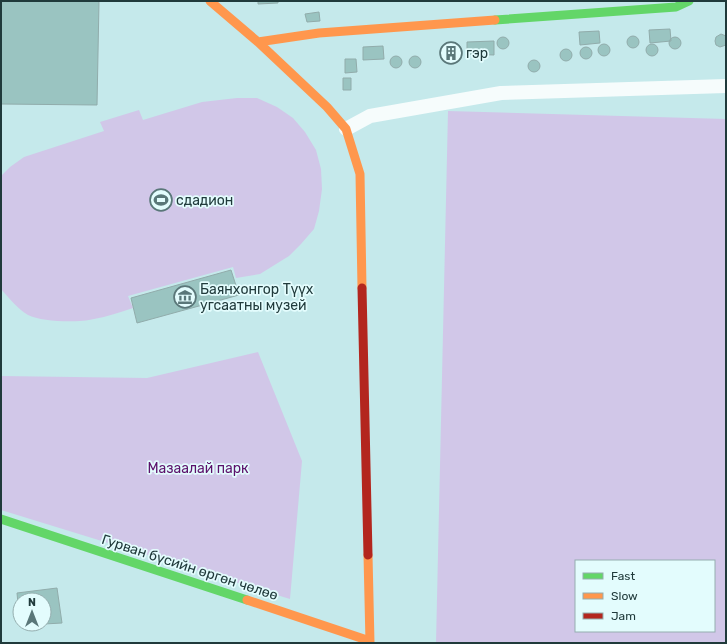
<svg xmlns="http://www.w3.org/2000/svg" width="727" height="644" viewBox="0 0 727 644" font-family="Rubik,sans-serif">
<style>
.green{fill:#d1c7e8;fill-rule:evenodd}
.building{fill:#9ac4c1;stroke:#91acab}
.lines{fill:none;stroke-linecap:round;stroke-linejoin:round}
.street{stroke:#f6fcfc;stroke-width:14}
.fast{stroke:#63d668;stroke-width:9}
.slow{stroke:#ff974d;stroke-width:9}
.jam{stroke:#b3261e;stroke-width:9}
.labels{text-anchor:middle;stroke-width:3.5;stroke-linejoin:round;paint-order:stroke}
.poi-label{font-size:14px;fill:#203a3b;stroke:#e3fcfd;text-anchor:start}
.park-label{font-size:14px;fill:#5c116b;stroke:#e3fcfd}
.street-label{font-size:14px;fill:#203a3b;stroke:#e3fcfd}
</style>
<rect width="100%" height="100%" fill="#c5e9eb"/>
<path class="green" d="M237,98h20l20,9 16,11 12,14 11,18 5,19 1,20 -3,22 -5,18 -13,15 -12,12 -29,18 -24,4 -3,-11 -105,29 5,12c-13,4 -26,9 -39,11 -16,4 -52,3 -66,-4 -9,-5 -20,-18 -27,-26v-113l9,-9 14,-10 80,-26 -4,-9 39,-12 4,10 59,-18z
M448,111l278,8v524h-290zM576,561h138v70h-138z
M258,352l44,109 -12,138 -289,-89v-134l146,2z"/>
<path class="building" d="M1,1h98l-2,104 -96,-1z
M258,1h20v2l-20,1z
M319,12l1,9 -13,1 -2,-8z
M670,29l1,12 -21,2 -1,-13z
M599,31l1,12 -20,2 -1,-13z
M721,34l5,2v9l-6,2 -4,-2 -1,-4 1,-4z
M627 42a6 6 0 1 1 12 0a6 6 0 1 1-12 0Z
M669 43a6 6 0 1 1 12 0a6 6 0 1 1-12 0Z
M497 43a6 6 0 1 1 12 0a6 6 0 1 1-12 0Z
M494,41v14l-27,-1v-12z
M598 50a6 6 0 1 1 12 0a6 6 0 1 1-12 0Z
M646 50a6 6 0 1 1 12 0a6 6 0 1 1-12 0Z
M383,46l1,13 -21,1v-13z
M445 53a6 6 0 1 1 12 0a6 6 0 1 1-12 0Z
M580 53a6 6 0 1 1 12 0a6 6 0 1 1-12 0Z
M560 55a6 6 0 1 1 12 0a6 6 0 1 1-12 0Z
M409 62a6 6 0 1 1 12 0a6 6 0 1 1-12 0Z
M390 62a6 6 0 1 1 12 0a6 6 0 1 1-12 0Z
M345,59h11l1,13 -12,1z
M528 66a6 6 0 1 1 12 0a6 6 0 1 1-12 0Z
M343,78h8v12h-8z
M231,270l8,25 -102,28 -6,-25z
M57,588l5,35 -18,1v-24h-24v24h21l-21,1 -3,-32z"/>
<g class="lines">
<path class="street" d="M346,129l24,-13 131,-23 225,-7"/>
<path class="fast" d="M495,20l181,-13 13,-6
M1,519l246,81"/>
<path class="slow" d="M210,1l48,41 69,65 19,22 14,45 2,114
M258,42l61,-9 176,-13
M368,555l2,88
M247,600l123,41"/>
<path class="jam" d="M362,288l6,267"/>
</g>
<defs>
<g id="building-ring" transform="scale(1.15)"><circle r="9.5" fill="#e3fcfd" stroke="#5a7779" stroke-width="1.5"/><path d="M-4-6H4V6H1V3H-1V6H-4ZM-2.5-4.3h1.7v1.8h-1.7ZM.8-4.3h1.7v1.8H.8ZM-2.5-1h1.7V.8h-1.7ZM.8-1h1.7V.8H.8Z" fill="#5a7779"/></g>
<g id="stadium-ring" transform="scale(1.15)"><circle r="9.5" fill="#e3fcfd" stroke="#5a7779" stroke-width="1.5"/><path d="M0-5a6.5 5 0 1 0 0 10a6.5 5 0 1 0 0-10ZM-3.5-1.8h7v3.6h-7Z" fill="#5a7779"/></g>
<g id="museum-ring" transform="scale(1.15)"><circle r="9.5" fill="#e3fcfd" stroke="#5a7779" stroke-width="1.5"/><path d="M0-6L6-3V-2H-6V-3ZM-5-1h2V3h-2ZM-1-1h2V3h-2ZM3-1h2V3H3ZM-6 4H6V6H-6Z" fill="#5a7779"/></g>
</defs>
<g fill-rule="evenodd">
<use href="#building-ring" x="451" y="53"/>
<use href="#stadium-ring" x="161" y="200"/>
<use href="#museum-ring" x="185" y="297"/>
</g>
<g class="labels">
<g class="poi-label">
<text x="466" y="58">гэр</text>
<text x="176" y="205">сдадион</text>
<text x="200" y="294">Баянхонгор Түүх<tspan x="200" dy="16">угсаатны музей</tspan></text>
</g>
<g class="park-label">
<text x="198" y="473">Мазаалай парк</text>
</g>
<g class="street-label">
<text transform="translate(190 567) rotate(18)" y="5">Гурван бүсийн өргөн чөлөө</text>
</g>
</g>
<rect width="727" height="644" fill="none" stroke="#203a3b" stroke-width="4"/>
<rect x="575" y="560" width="140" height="72" fill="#e3fcfd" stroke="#95aeaf"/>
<rect x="583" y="573" width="20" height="6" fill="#63d668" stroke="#95aeaf"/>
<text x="611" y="580" font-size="12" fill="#203a3b">Fast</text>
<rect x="583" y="593" width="20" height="6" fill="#ff974d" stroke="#95aeaf"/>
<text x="611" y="600" font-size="12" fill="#203a3b">Slow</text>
<rect x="583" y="613" width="20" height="6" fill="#b3261e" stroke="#95aeaf"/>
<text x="611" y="620" font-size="12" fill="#203a3b">Jam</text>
<g transform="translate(32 612)"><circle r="19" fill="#e3fcfd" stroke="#95aeaf"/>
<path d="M0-3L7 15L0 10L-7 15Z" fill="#5a7779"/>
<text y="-6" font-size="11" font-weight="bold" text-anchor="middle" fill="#203a3b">N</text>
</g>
</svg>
